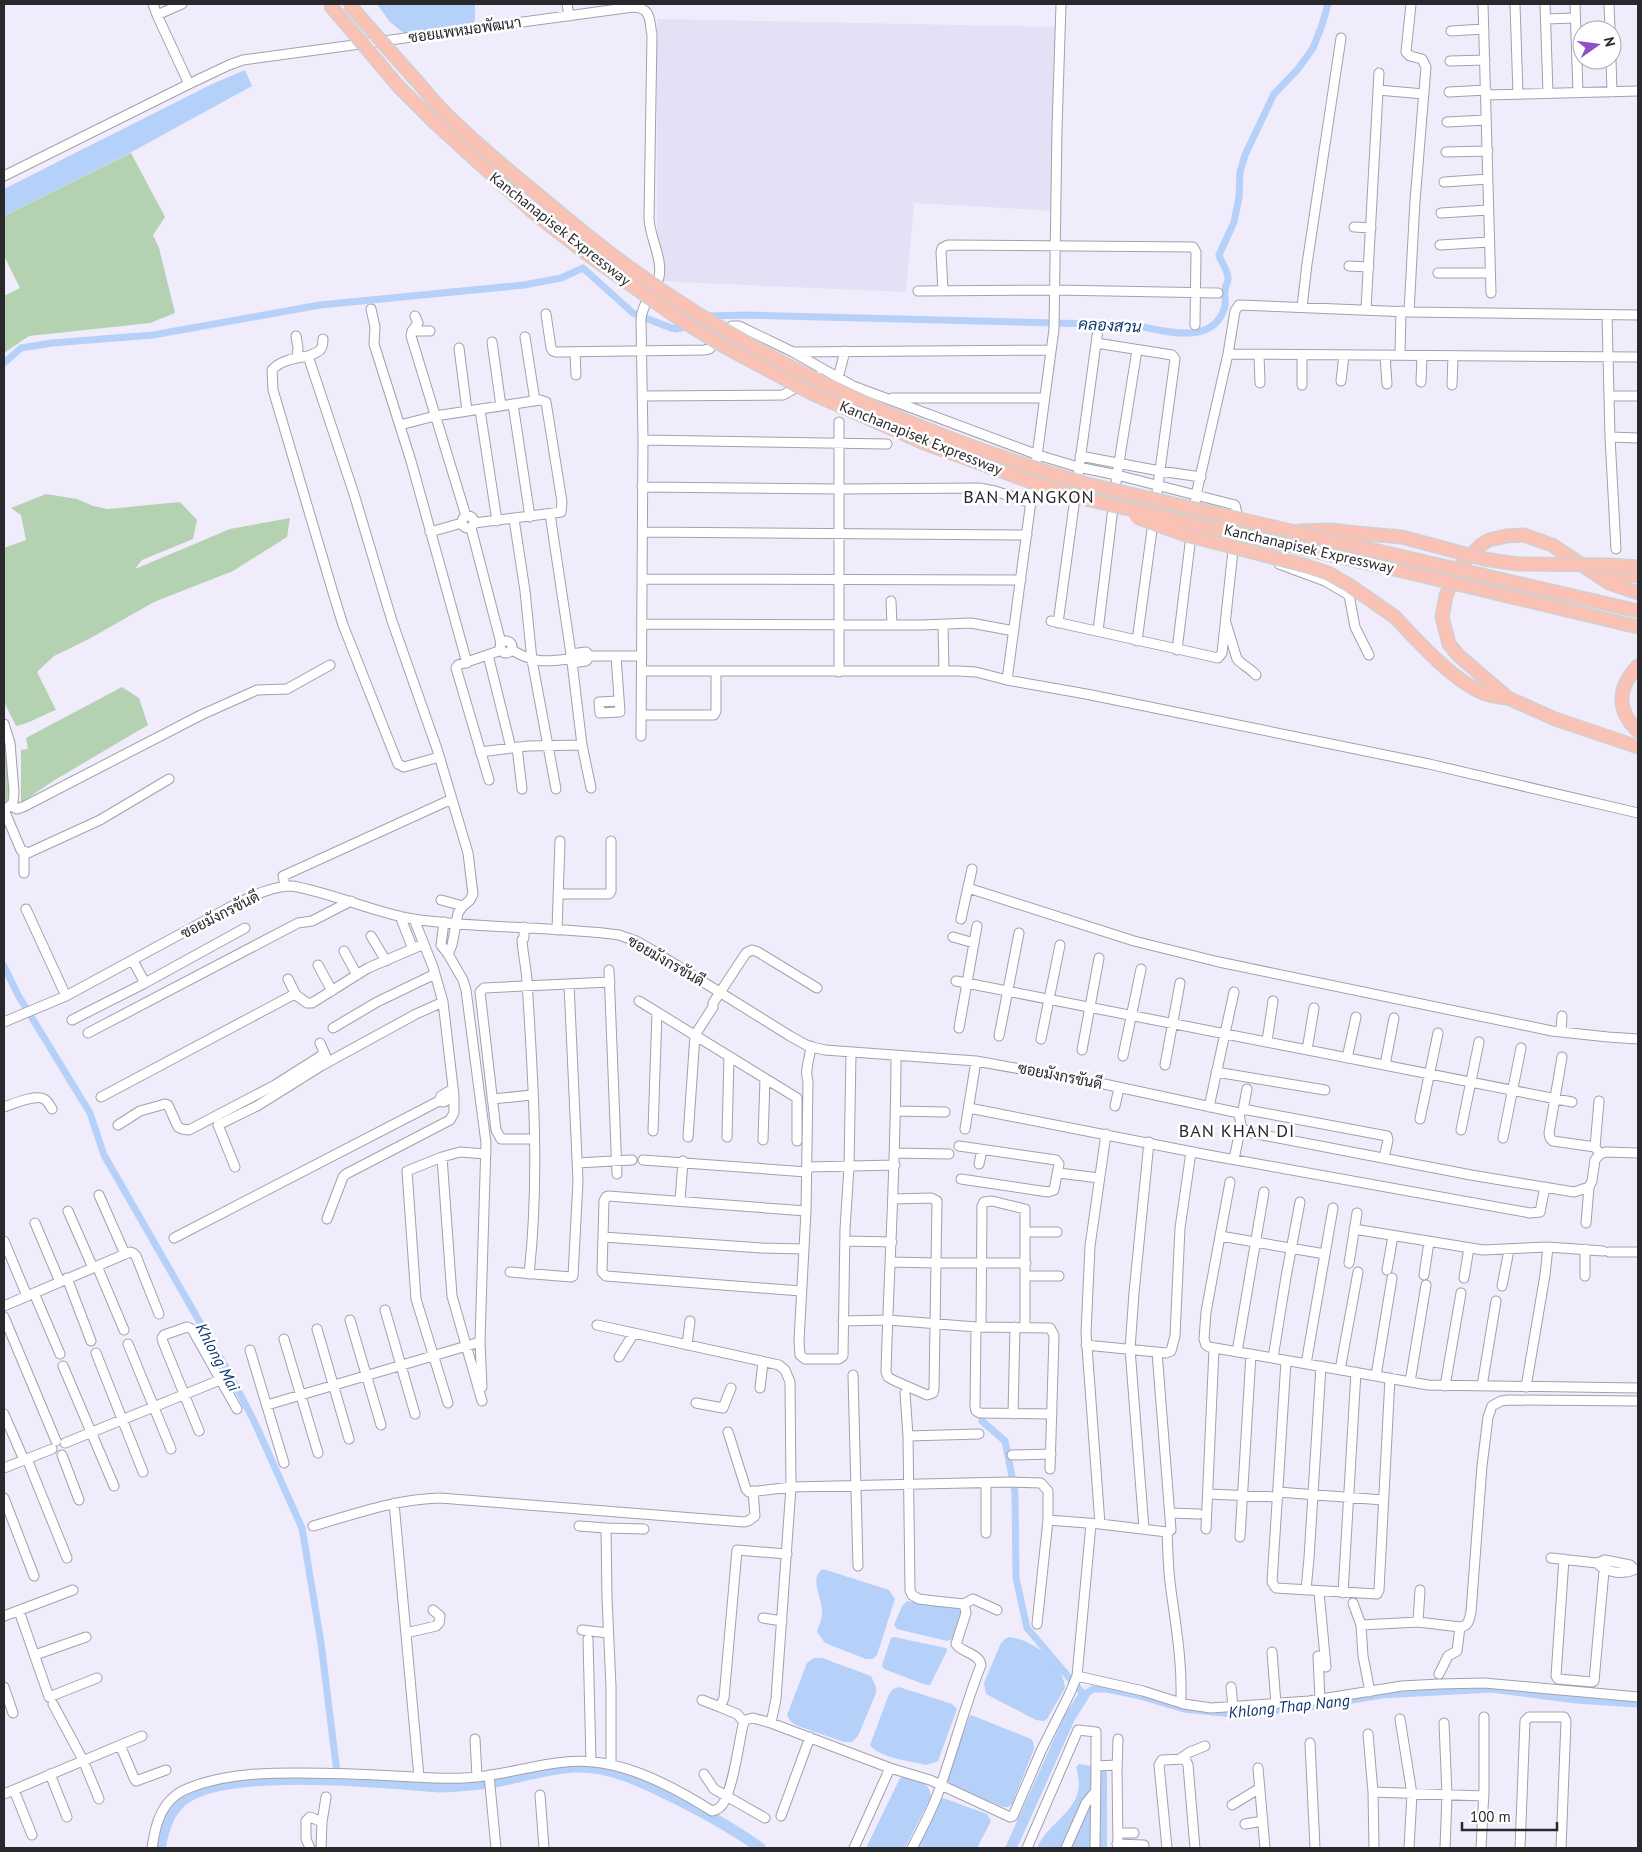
<svg xmlns="http://www.w3.org/2000/svg" width="1642" height="1852" viewBox="0 0 1642 1852" font-family="'PT Sans',Sarabun,sans-serif">
<style>
.built{fill:#e5e0f5}
.green{fill:#b4d1b1}
.water{fill:#b5d0f9}
.lines{fill:none;stroke-linecap:round;stroke-linejoin:round}
.canal{stroke:#b5d0f9;stroke-width:7}
.river{stroke:#b5d0f9;stroke-width:11}
.minor-casing{stroke:#a3a0ae;stroke-width:11}
.highway-casing{stroke:#d0d0d1;stroke-width:15}
.minor{stroke:#fff;stroke-width:9}
.highway{stroke:#fac1b5;stroke-width:12}
.highway-bridge-casing{stroke:#d0d0d1;stroke-width:15;stroke-linecap:butt}
.highway-bridge{stroke:#fac1b5;stroke-width:12}
.labels{text-anchor:middle;stroke-width:5;stroke-linejoin:round;paint-order:stroke}
.street-label{font-size:15px;fill:#29282d;stroke:#fff}
.water-label{font-size:16px;font-style:italic;fill:#0e356f;stroke:#fff}
.quarter-label{font-size:18px;letter-spacing:1px;fill:#29282d;stroke:#fff}
</style>
<rect width="100%" height="100%" fill="#f0ecfb"/>
<path class="built" d="M657,19l404,8 -4,184 -143,-8 -8,89 -249,-11z"/>
<path class="green" d="M131,153l34,64 -12,18 6,13 16,65 -25,10 -121,13 -25,17v-57l16,-8 -16,-32v-40z
M46,494l31,5 16,7 15,3 72,-7 17,18 -4,19 -51,21 -7,9 95,-40 60,-11 -3,19 -54,34 -79,31 -65,37 -35,17 -17,16 19,38c-14,5 -25,13 -40,16l-12,-24v-154l22,-8 -5,-25 -10,-7z
M122,687l17,11 9,27 -95,56 -32,22v-53l7,-1 -2,-11z
M4,749c6,17 8,35 3,52l-3,2z"/>
<path class="water" d="M377,4h98v16l-2,4 -68,10 -15,-12z
M245,70l7,16 -126,69 -122,61v-27l206,-104z
M823,1569l66,21 6,9 -18,56 -4,4h-7l-41,-16 -8,-11c2,-6 5,-13 5,-19 1,-15 -14,-35 1,-44z
M907,1601l52,8 2,4 -9,26 -5,2 -50,-12 -3,-4 8,-19z
M894,1637l52,11 1,3 -17,34h-4l-42,-16 -2,-4 9,-27z
M1009,1637c24,3 54,25 56,51l-18,31 -3,2 -8,-1 -50,-26 -2,-11 17,-40 4,-4z
M814,1658h8l49,18 5,11v6l-18,43 -6,6h-8l-46,-16 -7,-4 -4,-7 20,-52z
M899,1687l53,17 5,5 -19,52 -12,4c-15,-4 -47,-7 -56,-20l19,-51 4,-5z
M971,1715l60,24 2,3 1,7 -22,55 -4,3h-5l-53,-22 -4,-4v-6l23,-58z
M1079,1764l25,4 3,5v75h-70c8,-21 37,-35 41,-57 2,-8 0,-17 -2,-24z
M906,1776c12,4 24,6 25,21l-26,51h-39l34,-70z
M943,1798l44,16 4,7 -14,27h-60l23,-48z"/>
<g class="lines">
<path class="canal" d="M4,363l17,-15 31,-5 101,-8 167,-30 204,-20 37,-7 22,-10 50,45 38,15 6,1 12,-3 21,-10 36,-1 387,10c29,5 81,23 92,-19 1,-5 -1,-10 0,-15 0,-4 2,-7 3,-11 1,-8 -7,-18 -9,-25l15,-33 5,-25 1,-25 5,-17 29,-61 24,-25 15,-21 9,-23 6,-21
M4,966l14,29 72,118 14,42 125,218 25,48 48,107 19,115 17,138
M982,1421l23,20 10,51 1,86 11,50 57,67 9,-6h14l29,6 48,14 49,5 70,-6 79,-13 109,-6 85,11 62,4"/>
<path class="river" d="M160,1848c4,-18 7,-34 22,-47 40,-35 202,-18 258,-14 20,-1 40,-2 60,-6 25,-5 50,-13 75,-14 37,-1 68,16 100,31 30,15 58,30 85,50
M1011,1848l59,-131 14,-22"/>
<g class="minor-casing">
<path id="minor" d="M153,4l4,11 32,69
M567,4l2,12
M1483,4l8,289
M1515,4l3,90
M1545,4l3,89
M1575,4l3,89
M1609,4l1,26
M157,15l25,-11
M1546,19l29,-1
M1451,31l33,-2
M1611,60l1,32
M1450,61l35,-1
M1378,90l46,4
M1449,92l37,-2
M1486,95l152,-4
M1447,122l39,-2
M1446,152l42,-1
M4,176l185,-92 40,-19 14,-5 390,-53c19,1 16,13 19,28l-3,184c1,19 14,40 10,58 -4,15 -17,26 -18,42l2,121 -2,296
M1444,182l44,-3
M1441,213l47,-3
M1354,227l17,1
M1440,245l49,-3
M1349,266l20,1
M1438,273h52
M918,291l137,-1 163,3
M943,291l-2,-39 1,-4 6,-3 245,2 3,5 -1,73
M1302,307l5,-43 34,-226
M371,309l4,18 -1,17 37,117 56,202
M1366,309l13,-236
M1409,312l6,-111 11,-134 -4,-8 -12,-3 -4,-4 5,-48
M546,314l5,34 2,3 3,1 148,-2 5,-1 23,-23h7l54,26 60,34 185,69 40,12 39,8 118,30 2,8 -15,140 -4,5 -167,-37
M1607,315l3,122 28,1
M415,316l3,7 -6,8 -1,5 55,180
M412,331h18
M296,336l2,12 -1,10
M525,337l10,64
M323,339c0,12 -4,13 -15,17l46,138 38,127 45,128 31,104 5,41 -3,6 -7,6 -5,7 -6,32 -4,9 -7,-9 3,-23
M492,342l9,64
M1096,343l76,12 3,4 -38,282
M459,348l8,63
M575,352l1,23
M794,352l257,-2
M1228,354l410,3
M1259,355l1,28
M1302,355v30
M1385,355l2,29
M1400,355l1,-44
M308,356c-12,2 -27,4 -36,14l1,20 61,206 9,29 55,139 6,3 35,-10
M838,378l7,-27
M1341,381l3,-26
M1421,382l1,-26
M1452,385l1,-29
M642,396l141,-1 34,-19
M1609,396h29
M892,398h152
M513,404l17,113
M480,410l17,111
M839,422v250
M400,425l35,-9 105,-16 6,2 16,100 -1,10 -87,11
M1610,437l6,112
M643,440l244,4
M1080,456l80,15 41,6
M642,487l198,2 139,-1 16,3 36,12
M550,514l21,140 11,91 9,43
M462 522a6 6 0 1 1 12 0a6 6 0 1 1-12 0Z
M514,519l11,72 7,69 24,129
M471,528l30,115
M430,532l32,-9
M642,532l385,3
M1279,564l46,17 24,14 6,32 14,28
M642,579l379,1
M891,601l1,24
M1058,623l40,-294
M1226,623l11,36c5,6 13,9 19,16
M642,624l280,1 49,-2 43,8
M943,625l1,46
M1098,631l19,-156 20,-125
M500 647a6 6 0 1 1 12 0a6 6 0 1 1-12 0Z
M512,650c21,13 33,12 57,9l2,-5 15,-2 4,4h52
M1177,650l19,-155 32,-141 7,-43 4,-6 170,7 229,3
M488,655l23,93
M611,656h5l4,56 -20,1 -1,-11 19,-1
M569,659l3,4 14,-2 4,-5
M642,671h316l18,1 31,8 79,14 343,70 209,49
M1007,680l47,-351 3,-201 4,-124
M641,715h73l2,-4v-39
M4,724l6,19 4,49 -1,11 -7,6
M517,747l5,42
M480,752l48,-6 54,-1
M489,780l-33,-112 2,-3 44,-15
M11,806l6,3 8,-3 176,-91 56,-25 30,-1 43,-24
M4,810l17,40 7,3 72,-33 69,-41
M24,852v21
M285,886l-2,-10 169,-77
M968,888l166,53 85,21 333,69 56,6 30,2
M558,894h51l2,-3v-50
M441,900l22,6
M26,909l40,87
M400,916l13,33
M961,919l11,-50
M524,927v11l-2,2c1,15 4,26 5,41 6,97 13,196 2,293
M557,930l3,-89
M371,936l15,25
M953,937l21,6
M344,951l13,24
M133,961l12,22
M318,965l14,26
M609,970l8,204
M288,979l8,16
M956,981l616,121
M639,1001l158,97v43
M72,1020l73,-37 100,-55
M4,1022l62,-26 166,-90c19,-9 39,-20 60,-20 41,7 80,26 121,33 68,10 138,7 206,16l17,6 16,9 138,86 18,10 17,4 151,11 128,23 135,29 2,13 -7,33
M333,1028l44,-26 58,-28
M959,1028l18,-102
M1561,1032l1,-16
M88,1033l210,-110 14,-2 39,-20
M999,1036l20,-103
M1041,1039l19,-94
M1267,1041l6,-40
M320,1043l7,16
M811,1046c-1,12 -7,25 -3,35l-2,130 -7,130 1,14 5,4h34l4,-3 2,-127 4,-62 2,-114
M1082,1050l17,-92
M1307,1050l7,-42
M1123,1056l18,-87
M1562,1057l-13,76 1,5 3,3 42,6 5,7
M1347,1058l9,-41
M1165,1065l15,-82
M1385,1065l9,-47
M1216,1072l109,18
M101,1097l190,-101 5,-1 11,8h5l56,-35 56,-24
M492,1099l40,-4
M439,1101l2,-5 12,-7
M1115,1106l4,-18
M4,1107c9,-3 32,-13 40,-8 4,2 6,7 8,10
M1209,1107l25,-115
M969,1108l239,47 322,58 10,-1 5,-25
M1243,1110l4,-21
M896,1111l49,1
M1239,1113l4,-3h5l139,26 1,4 -4,18
M1420,1119l18,-86
M118,1125l22,-14 25,-7 3,1 10,22 4,2 7,1 86,-45 49,-31
M1241,1126l2,3 9,4 219,42 103,17 15,-5
M965,1129l11,-68
M1461,1130l18,-88
M653,1131l4,-119
M688,1137l7,-102 18,-28v-4l33,-50 6,-3 6,2 59,36
M727,1137l2,-81
M1503,1138l18,-90
M534,1139h-33l-5,-9 -16,-138 4,-4 126,-6
M763,1140l2,-61
M959,1146l97,14 3,4 -5,26 -6,2 -87,-13
M1595,1147l4,-46
M895,1153l54,1
M442,1157l10,139 30,105
M643,1160l164,12
M577,1163l55,-3
M979,1164l3,-14
M235,1167l-17,-42 39,-19 64,-40 95,-52 27,-12
M807,1167l88,-2
M1059,1173l40,5
M1230,1182l-24,130 -2,27 2,6 3,2 219,38 210,3
M99,1195l26,59
M893,1199l38,-1 6,3 -3,188 -1,4 -6,2 -34,-15 -5,-3 -2,-5c3,-105 10,-211 10,-316
M680,1201l3,-40
M68,1211l25,57
M327,1219l16,-42 3,-3 104,-54 4,-7v-17l-11,-94 -10,-35 -19,-48
M35,1223l25,59
M1586,1223l3,-36 3,-6 3,-21 5,-6 6,-2 32,1
M1354,1229l129,21 65,-3 55,4
M1026,1232h31
M1220,1236l105,18
M603,1237l159,11 42,1
M174,1238l265,-137 5,1 10,-6
M4,1241l23,55
M845,1241l47,1
M1609,1252h29
M891,1262l45,1h90
M1349,1263l8,-50
M97,1266l27,64
M1387,1270l6,-34
M510,1272l61,5 2,-1 5,-95 -9,-197
M1424,1275l5,-33
M1026,1276h33
M1585,1276v-27
M67,1278l24,63
M1464,1278l5,-30
M1502,1286l7,-36
M801,1291l-195,-15 -4,-4 2,-71 2,-4 2,-1 198,15
M34,1293l26,61
M4,1306l126,-54 3,1 3,3 23,58
M385,1310l30,104
M4,1317l52,124
M350,1320l31,105
M843,1321l46,-1 87,7 74,1 4,7 -4,134
M597,1325l182,40 6,5 5,12 1,105 -15,212 -5,24
M981,1326l1,-120 2,-4 8,-1 33,8v118
M976,1327l-1,80 1,4 4,2 72,1
M317,1329l32,110
M284,1339l34,114
M480,1342l2,45
M128,1344l43,105
M687,1345l3,-24
M1086,1345l80,8 5,-2 4,-15 5,-108 11,-76
M250,1350l34,113
M1237,1352l27,-160
M96,1353l47,119
M619,1357l15,-24
M1273,1358l13,-81 14,-75
M1286,1361l-14,221 4,6 101,6 2,-4 11,-212
M1306,1364l27,-156
M63,1366l51,120
M1340,1370l18,-98
M853,1375l5,191
M1376,1376l16,-98
M1410,1382l16,-97
M1445,1386l16,-93
M1482,1386l14,-85
M1526,1387l19,-112 3,-28
M760,1388l3,-26
M905,1393l3,43 2,154 2,5 7,4 16,2 29,3 2,9 -10,31c6,9 23,9 25,21 -17,43 -28,87 -44,131 -7,18 -16,35 -25,52
M448,1403l-32,-104 -9,-128 35,-14 18,-5 26,2
M696,1403l27,5 8,-20
M267,1405l213,-63 6,-199 -20,-153 -3,-10 -15,-26
M4,1414l20,46
M1013,1414l2,-87
M199,1431l-36,-89 -1,-4 2,-3 23,-8 5,2 45,80
M728,1432l18,57 3,3 42,-5 218,-5 32,1 7,8v29l-11,104
M908,1436l71,-2
M65,1443l155,-63
M62,1455l17,45
M1012,1455l39,-1
M27,1459l40,99
M4,1468l48,-19
M1278,1492l105,8
M1208,1494l70,3
M4,1498l30,78
M394,1503l25,274
M1170,1513l29,1
M1048,1520l52,4 67,8 4,-2 -14,-178
M1100,1524l-14,-191 4,-87 16,-112
M313,1526c42,-12 83,-27 127,-28l304,24 4,-1 7,-5 -2,-25
M579,1526l27,2
M1144,1529l-14,-180 4,-56 15,-151
M1206,1529l8,-180
M1167,1532c1,20 1,39 4,58 5,37 11,70 10,108
M986,1533v-50
M1240,1537l11,-183
M1551,1558l46,5 8,-3 25,5 4,4
M1564,1559l-8,117 2,3 34,3 2,-1 11,-121
M1599,1565c5,5 19,9 27,7 5,0 7,-3 12,-3
M1306,1590l3,-32 12,-192
M1319,1592l7,75
M1343,1593l13,-221
M1353,1603l8,22 2,31 7,36
M964,1604l9,-5 24,11
M19,1611l30,86 48,-19
M4,1616l69,-26
M763,1618l19,3
M1418,1622l2,-32
M1361,1625l57,-3 42,5c9,-1 9,-7 11,-15l11,-146 6,-49 4,-11 9,-5 7,-1 130,1
M582,1630l26,3
M406,1633l30,-7 3,-3 1,-7 -7,-6
M588,1639l3,123
M1272,1652l4,52
M35,1655l51,-18
M1318,1656l2,44
M1439,1674l9,-18 9,-5 3,-24
M1077,1676l66,15 41,13 27,4 98,-7 93,-15 37,-2 45,-1 154,14
M4,1687l9,26
M1231,1687l2,20
M702,1700l18,7 4,-9 13,-148 50,4
M53,1704l30,56 16,39
M720,1707l17,7 7,8
M1400,1719l12,75 -3,54
M1444,1723l3,72 -2,53
M1368,1734l5,58 1,56
M475,1739l2,38
M1310,1743l5,105
M120,1745l14,33 2,3 30,-11
M1181,1758l9,-6 15,-6
M611,1765v-78l-4,-89 -1,-70 38,1
M1258,1768l7,80
M50,1774l17,43
M704,1774l10,15 51,29
M489,1775l7,73
M14,1790l18,45
M1373,1792l111,4
M4,1794l138,-58
M540,1795l4,53
M1232,1805l28,-17
M781,1816l29,-79
M1245,1824l18,-3
M1118,1833h16
M1117,1844l27,1
M152,1848c3,-20 7,-40 24,-53 7,-6 16,-8 24,-11 32,-10 64,-11 97,-11 33,0 66,1 98,3 23,1 46,3 68,2 46,-1 92,-23 139,-15 38,6 77,27 110,48 5,-1 9,-3 12,-9 10,-19 14,-55 19,-77l2,-5 8,-2 18,5 119,45 40,12 80,37 3,-1 28,-65 29,-58 7,-17 14,-152
M310,1848l-4,-9v-18l4,-4 12,5
M321,1848l1,-26 4,-25
M854,1848l36,-80
M1027,1848l51,-118 18,2v34
M1066,1848l20,-45 9,-11
M1095,1848l1,-82 21,-1
M1118,1848l-1,-78 1,-31
M1167,1848l-8,-83 3,-5 23,-1 3,6 7,83
M1481,1848l3,-58v-73
M1520,1848l5,-127 4,-4h35l2,4 -5,127"/>
</g>
<g class="highway-casing">
<path id="highway" d="M1299,531l31,-1 27,3
M1612,573l26,3
M1638,593l-29,-10 -57,-38 -28,-10 -18,1 -17,4 -8,5 -25,25 -10,26 -4,21 7,27 10,12 49,42 47,21 83,28
M1395,617c22,24 63,69 94,78 6,2 13,2 19,3
M1638,666c-21,22 -22,44 0,65"/>
</g>
<use href="#minor" class="minor"/>
<use href="#highway" class="highway"/>
<g class="highway-bridge-casing">
<path id="highway-bridge" d="M329,4l70,83 35,35 100,91 49,38 98,69 44,27 88,47 111,49 105,38 61,19 321,73 227,54
M349,4c21,25 43,49 65,74 12,13 23,28 36,40 29,28 60,54 92,80 29,24 57,48 88,70 137,99 295,169 457,216l551,127
M1136,517l50,18 121,31 21,7 21,12 46,32
M1357,533l45,4 82,22 33,5 93,1 28,2"/>
</g>
<use href="#highway-bridge" class="highway-bridge"/>
</g>
<g class="labels">
<g class="street-label">
<text transform="translate(465 30) rotate(-8)" y="5">ซอยแพหมอพัฒนา</text>
<text transform="translate(560 229) rotate(38)" y="5">Kanchanapisek Expressway</text>
<text transform="translate(921 438) rotate(22)" y="5">Kanchanapisek Expressway</text>
<text transform="translate(1309 549) rotate(13)" y="5">Kanchanapisek Expressway</text>
<text transform="translate(220 915) rotate(-27)" y="5">ซอยมังกรขันดี</text>
<text transform="translate(666 961) rotate(30)" y="5">ซอยมังกรขันดี</text>
<text transform="translate(1060 1076) rotate(11)" y="5">ซอยมังกรขันดี</text>
</g>
<g class="water-label">
<text transform="translate(1110 325) rotate(3)" y="6">คลองสวน</text>
<text transform="translate(218 1357) rotate(62)" y="6">Khlong Mai</text>
<text transform="translate(1289 1706) rotate(-6)" y="6">Khlong Thap Nang</text>
</g>
<g class="quarter-label">
<text x="1029" y="503">BAN MANGKON</text>
<text x="1237" y="1137">BAN KHAN DI</text>
</g>
</g>
<rect width="1642" height="1852" fill="none" stroke="#29282d" stroke-width="10"/>
<g transform="translate(1597 45) rotate(76)"><circle r="24" fill="#ffffff" stroke="#a9a9ab"/>
<path d="M0-4L9 19L0 12L-9 19Z" fill="#8c50c7"/>
<text y="-8" font-size="14" font-weight="bold" text-anchor="middle" fill="#29282d">N</text>
</g>
<path d="M1462 1822v8h95v-8" fill="none" stroke="#29282d" stroke-width="2.5"/>
<text x="1470" y="1822" font-size="15" fill="#29282d" stroke="#ffffff" stroke-width="4" paint-order="stroke">100 m</text>
</svg>
